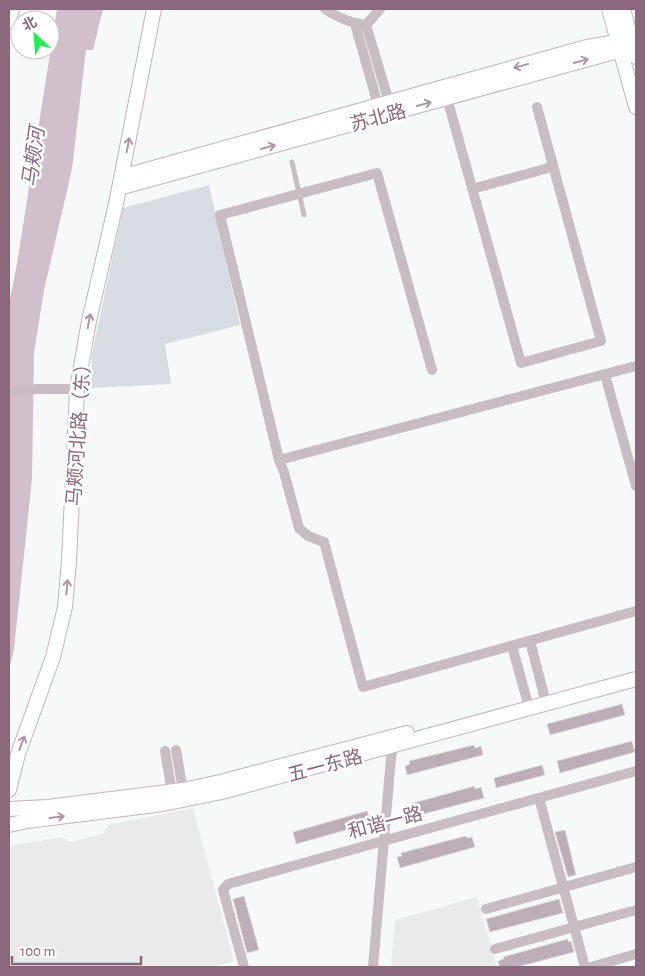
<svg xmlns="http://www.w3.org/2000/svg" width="645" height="976" viewBox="0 0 645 976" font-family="'Alegreya Sans','Noto Sans SC',sans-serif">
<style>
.built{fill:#eaeaeb}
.green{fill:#d7dbe2}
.water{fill:#d1c0cc}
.building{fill:#bcadb6;stroke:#d9dbdb}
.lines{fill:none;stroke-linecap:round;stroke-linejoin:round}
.secondary-casing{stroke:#c0b4bb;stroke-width:16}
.lane{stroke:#c8bdc3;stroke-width:5}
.street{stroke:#c8bdc3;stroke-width:10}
.secondary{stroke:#fff;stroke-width:14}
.oneway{stroke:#ad95a2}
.labels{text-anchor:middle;stroke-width:5;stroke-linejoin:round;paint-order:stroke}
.street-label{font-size:19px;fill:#8a677a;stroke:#fff}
.water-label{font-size:20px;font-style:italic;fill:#8b6881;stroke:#fff}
</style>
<rect width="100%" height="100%" fill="#f7f9f9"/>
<path class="built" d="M193,808l41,153 -21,6h-204v-121l52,-9 10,5 33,-9 4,-8z
M477,897l20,70h-106l4,-47z"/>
<path class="green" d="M209,185l31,140 -75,19 6,40 -80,4 1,-34 31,-146z"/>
<path class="water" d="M57,9h46l-10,41h-7l-14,119 -28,121 -10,62 -2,127 -18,170 -5,22v-367l8,-40z"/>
<path class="building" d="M622,704l3,11 -75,20 -3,-11z
M632,741l3,11 -75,21 -3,-12z
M474,745l1,3 6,-2 2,9 -76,20 -2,-9 5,-2 -1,-3z
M542,765l3,10 -49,13 -2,-10z
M475,786v3l6,-2 3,11 -76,20 -3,-10 6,-2 -1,-2z
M367,811l4,12 -75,21 -3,-12z
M565,830l11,45 -8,2 -13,-45z
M466,836l1,2 5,-1 3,10 -75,21 -3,-11 5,-1 -1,-3z
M244,896l15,54 -12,3 -14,-54z
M559,899l4,14 -73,19 -4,-13z
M568,939v3l3,-1 3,11 -57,15h-17l-2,-6 6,-2 -1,-2z"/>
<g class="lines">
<g class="secondary-casing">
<path id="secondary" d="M609,9l27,98
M623,9l13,48
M9,21l3,-12
M121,177l466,-130 29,-5
M119,188l517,-142
M9,790l9,-36 35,-97 12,-50 4,-46 8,-172 12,-68 28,-122 37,-190
M9,809l38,-2 136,-17 37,-8 187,-49
M9,825l18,-4 136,-17 59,-12 414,-113"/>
</g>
<path class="lane" d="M292,162l12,53"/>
<path class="street" d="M325,9c13,9 25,14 41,16l14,-16
M355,24l23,81
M366,25l23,77
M447,98l74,265 80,-22 -64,-234
M472,189l80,-22
M432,370l-55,-197 -157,42 59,245 5,12 15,56 9,8 16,6 39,145 273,-76
M605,375l31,111
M9,392l28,-3h40
M279,460l357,-94
M530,641l14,54
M512,646l15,54
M176,750l7,40
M165,751l7,41
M539,798l46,169
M486,909l150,-42
M495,949l141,-39
M244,967l-21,-77 5,-6 408,-113
M373,967l18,-209 3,-18
M591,967l45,-13"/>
<use href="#secondary" class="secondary"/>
</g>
<defs><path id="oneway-shaft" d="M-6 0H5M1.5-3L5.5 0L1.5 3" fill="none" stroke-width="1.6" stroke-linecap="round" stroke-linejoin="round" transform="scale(1.25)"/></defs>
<g class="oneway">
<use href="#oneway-shaft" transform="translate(581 61) rotate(-15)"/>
<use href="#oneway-shaft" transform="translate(521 66) rotate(165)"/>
<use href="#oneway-shaft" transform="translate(424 104) rotate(-15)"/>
<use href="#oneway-shaft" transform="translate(128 145) rotate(-79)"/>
<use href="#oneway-shaft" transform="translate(268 147) rotate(-15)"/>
<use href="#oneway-shaft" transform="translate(89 321) rotate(-79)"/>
<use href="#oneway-shaft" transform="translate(67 587) rotate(-85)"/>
<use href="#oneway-shaft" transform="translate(22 743) rotate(-69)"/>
<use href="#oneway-shaft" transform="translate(57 817) rotate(-7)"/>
</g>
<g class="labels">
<g class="street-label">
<text transform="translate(378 117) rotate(-15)" y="7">苏北路</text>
<text transform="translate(78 430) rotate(-86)" y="7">马颊河北路（东）</text>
<text transform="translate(325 765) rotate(-15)" y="7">五一东路</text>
<text transform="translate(385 822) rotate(-15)" y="7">和谐一路</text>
</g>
<g class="water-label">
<text transform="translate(33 157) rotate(-82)" y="7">马颊河</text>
</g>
</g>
<rect width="645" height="976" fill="none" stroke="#8a677a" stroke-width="20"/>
<g transform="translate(35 35) rotate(334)"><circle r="24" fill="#ffffff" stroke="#d0c2ca"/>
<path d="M0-4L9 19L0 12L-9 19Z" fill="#23ed54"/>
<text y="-8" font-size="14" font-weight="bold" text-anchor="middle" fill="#8a677a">北</text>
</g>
<path d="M12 956v8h129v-8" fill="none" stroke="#8a677a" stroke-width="2.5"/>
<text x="20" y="956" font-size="15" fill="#8a677a" stroke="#ffffff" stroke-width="4" paint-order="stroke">100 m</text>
</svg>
